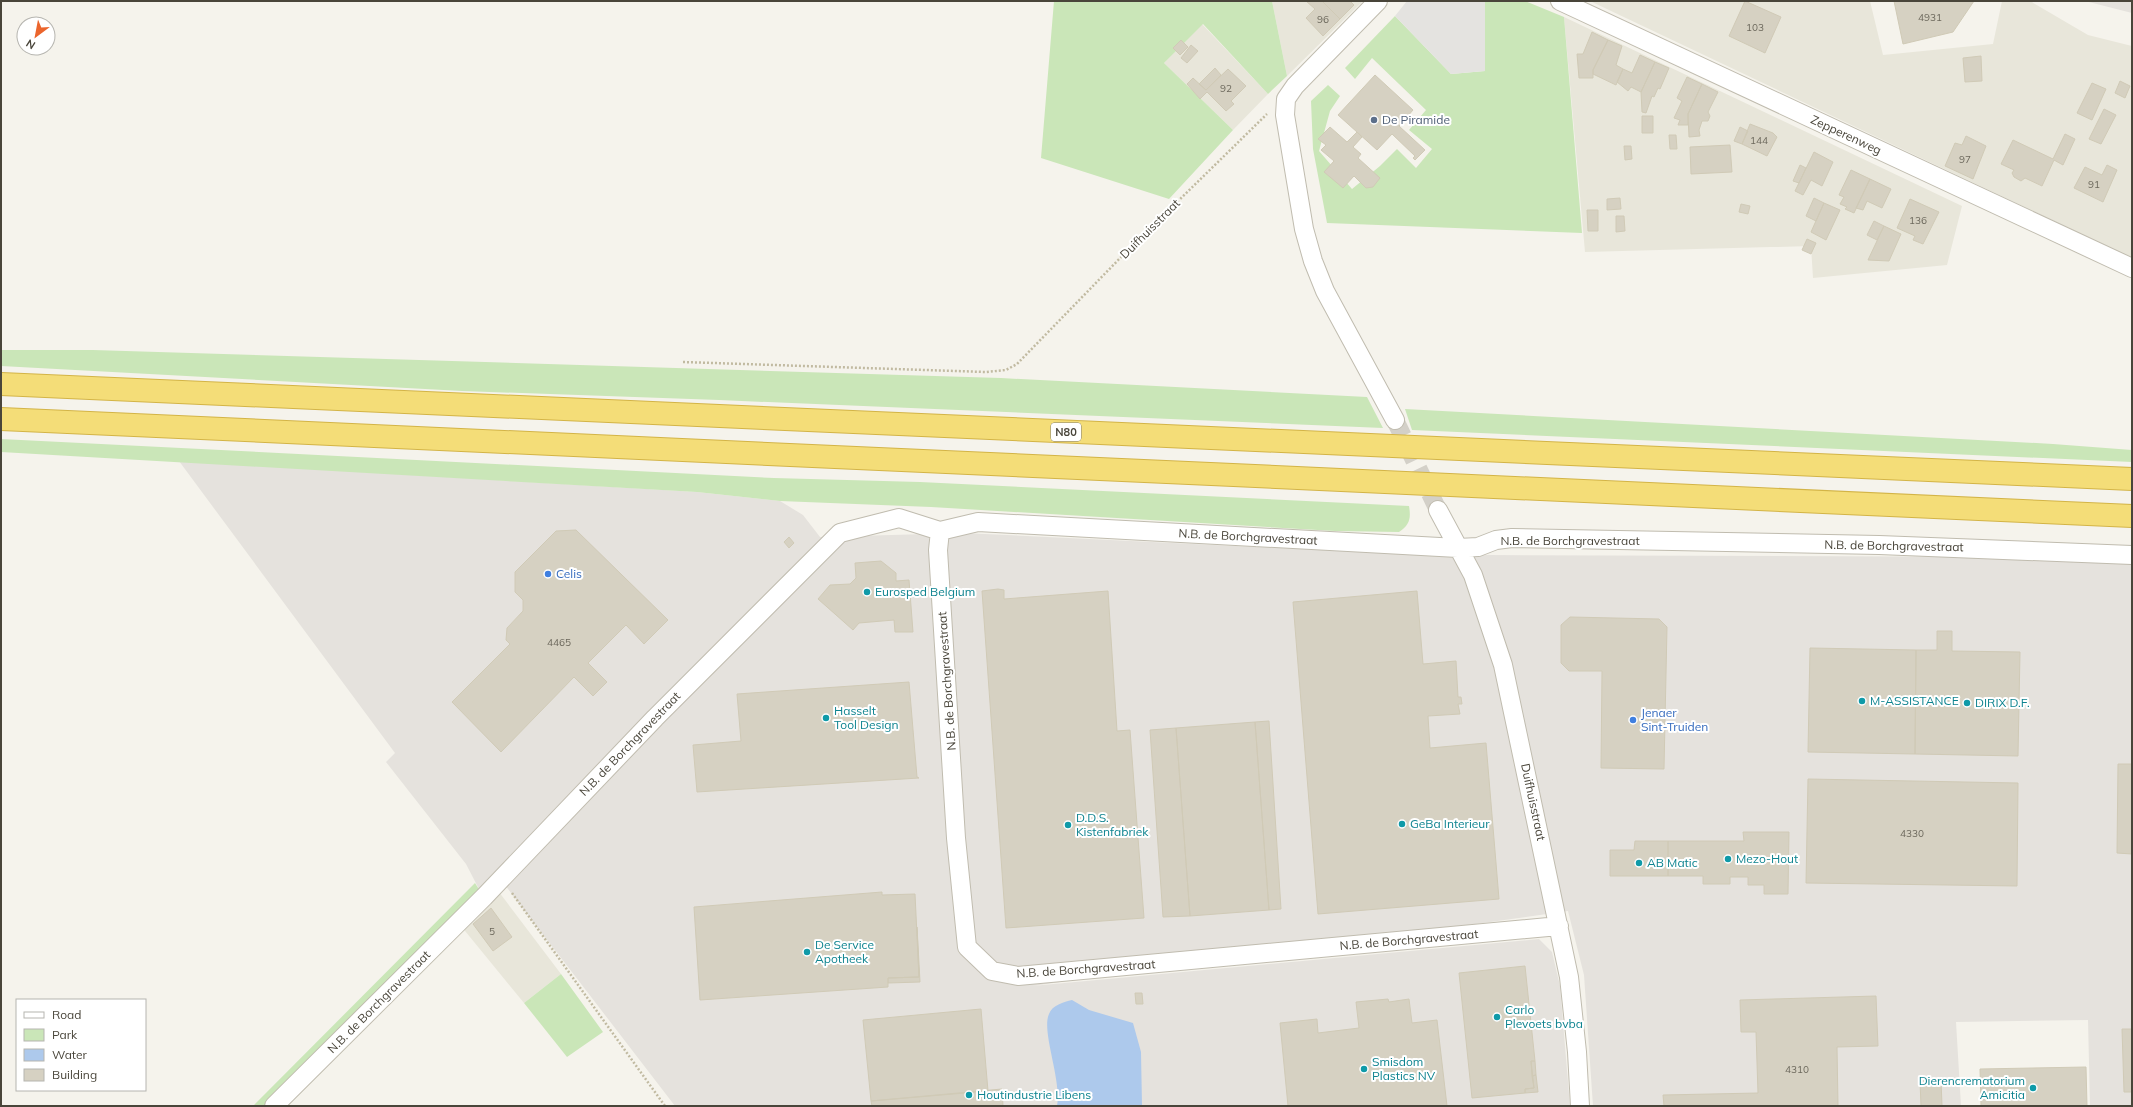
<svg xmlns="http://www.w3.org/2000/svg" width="2133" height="1107" viewBox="0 0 2133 1107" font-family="Mulish,sans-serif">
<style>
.residential{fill:#e8e6da}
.industrial{fill:#e5e2dd}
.green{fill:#cae6b8}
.parking{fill:#e4e3e0}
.water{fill:#adc9ec}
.building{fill:#d6d1c2;stroke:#d0cab6}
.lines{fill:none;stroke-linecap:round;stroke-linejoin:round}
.minor-tunnel{stroke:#d3d0c8;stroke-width:18;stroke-dasharray:18 9;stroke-linecap:butt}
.minor-casing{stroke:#c0bcaf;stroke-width:20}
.highway-casing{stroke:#d3b447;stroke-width:24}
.path{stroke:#c1baa1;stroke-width:2.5;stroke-dasharray:2 2;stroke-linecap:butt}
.minor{stroke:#fff;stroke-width:18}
.highway{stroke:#f4dd78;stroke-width:22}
.service-dot{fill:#5c6f8a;stroke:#fff;stroke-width:1.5}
.shop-dot{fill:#3f7fe0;stroke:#fff;stroke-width:1.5}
.culture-dot{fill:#0f9aa8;stroke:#fff;stroke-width:1.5}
.labels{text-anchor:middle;stroke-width:4;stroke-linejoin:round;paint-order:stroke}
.number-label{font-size:10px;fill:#6c685c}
.shield{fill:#fff;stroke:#807d75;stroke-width:1}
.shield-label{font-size:11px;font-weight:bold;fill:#49453a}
.service-label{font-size:12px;fill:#4e5e75;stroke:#fff;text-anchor:start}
.street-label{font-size:12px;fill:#49453a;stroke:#fff}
.shop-label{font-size:12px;fill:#366cbe;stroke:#fff;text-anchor:start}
.culture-label{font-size:12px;fill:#0d838f;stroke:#fff;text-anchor:start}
</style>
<rect width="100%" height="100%" fill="#f5f3ec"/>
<path class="residential" d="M1272,1h91l-76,75z
M1590,1h280l13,54 110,-11 9,-43h28l58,34 44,11v212z
M1564,17l398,189 -15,59 -134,13 -2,-32 -226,6z
M1202,24l66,70 -35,36 -69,-67z
M499,892l62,82 -37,29 -63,-77z"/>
<path class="industrial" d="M2085,1h47v12z
M179,461l518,31 83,9 23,14 17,22 143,-4 483,23 43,-1 554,2 89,3v546h-42l-2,-86 -132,2 5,84h-368l-9,-131 -16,-64 -536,75 507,-47 13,13 8,34 10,120h-895l-180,-234 -15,19 -14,-27 -80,-102 9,-9z"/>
<path class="green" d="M1054,1h218l15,75 -19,18 -65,-70 -39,39 69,67 -64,69 -128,-41z
M1485,1h40l39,16 18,216 -255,-10 -14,-74 -2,-48 17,-16 12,11 -10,15 -11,40 33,38 28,-23 17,-17 19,19 16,-19 -23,-19 17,-20 -54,-52 -17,21 -10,-11 50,-52 56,58 34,-3z
M1,350h92l908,28 366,19 16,31 -664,-28 -257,-9 -461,-25z
M1405,409l648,35 79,6v12l-720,-32z
M1,439l773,39 146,4 489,24c2,12 1,19 -10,26l-64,-1 -404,-24 -151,-6 -83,-9 -696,-40z
M475,883l5,8 -214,215h-13z
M561,974l42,58 -36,25 -43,-54z"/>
<path class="parking" d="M1407,1h78v70l-34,3 -56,-58z"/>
<path class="water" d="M1072,1000l17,10 44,13 8,29 1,54h-85c5,-26 -16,-75 -8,-92 3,-9 15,-12 23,-14z"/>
<path class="building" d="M1306,1h16l18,18 -17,17 -17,-18 9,-9z
M1324,1h26l4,4 -14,14 -17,-17z
M1745,1l36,16 -16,36 -36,-17z
M1894,1h80l-21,31 -50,12z
M1592,32l16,8 -15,30v8h-14l-2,-24h6z
M1181,40l7,7 -8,8 -7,-7z
M1608,40l14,6 -6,19 7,4 -7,16 -23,-11v-4z
M1191,45l7,6 -11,12 -6,-5z
M1640,55l15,7 -14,30 -10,-5 -3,4 -11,-9 6,-13 9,4z
M1981,56l1,25 -17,1 -2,-24z
M1655,62l14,6 -9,21 -2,-1 -4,9 -2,-1 -6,17 -4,-1 -1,-20z
M1215,68l6,7 -15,15 -7,-6z
M1228,69l18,17 -15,15 3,3 -8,7 -19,-19 -7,7 -13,-15 6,-6 13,12z
M1375,75l38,35 -14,16 26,24 -10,10 -2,-2 2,-2 -23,-22 -15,16 -39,-35z
M1687,77l15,7 -14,30v11h-10l2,-5 -6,-2 8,-17 -5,-3z
M2120,81l10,5 -5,12 -10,-5z
M2092,83l14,6 -14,31 -15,-7z
M1702,84l16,8 -10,20 2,4 -2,5h-6l-3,9 1,6 -11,1 -1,-23z
M2104,109l12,6 -15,29 -12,-5z
M1642,116h11v17h-11z
M1750,124l23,9 4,4 -10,19 -25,-12z
M1330,127l17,15 10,-10 5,5 -9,10 8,7 -3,4 22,20 -7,9 -7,1 -12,-12 -11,12 -19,-16 10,-11 -13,-11 5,-5 -8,-6z
M1740,127l8,4 -6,13 -8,-3z
M2065,134l10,5 -12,26 -9,-5 -12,26 -17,-8 -4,3 -7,-4 -2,-4 2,-3 -13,-6 12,-24 40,19z
M1669,135h7l1,14h-7z
M1966,136l20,10 -13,33 -28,-13 10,-23 7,2z
M1730,145l2,27 -41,2 -1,-27z
M1624,146h7l1,13 -7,1z
M1814,152l19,10 -11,24 -11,-6 -8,15 -8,-4z
M1800,165l6,3 -7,15 -6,-2z
M2107,165l10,5 -14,32 -29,-14 11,-21 17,8z
M1851,170l19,9 -16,34 -9,-4 2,-2 -7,-3 4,-7 -5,-2z
M1870,179l21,10 -9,19 -15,-7 -4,9 -7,-2z
M1620,198l1,11 -14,1v-11z
M1814,198l10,5 -8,18 -10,-5z
M1910,199l29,13 -16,32 -10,-4 2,-4 -18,-8z
M1824,203l16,7 -14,30 -15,-8z
M1741,204l9,2 -2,8 -9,-2z
M1587,210h11v21h-10z
M1616,216h8l1,15 -9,1z
M1874,221l10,5 -7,14 -10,-5z
M1884,226l17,8 -12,27 -21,-1z
M1807,239l9,4 -5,11 -9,-4z
M576,530l92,90 -24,24 -18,-19 -38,38 19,19 -14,14 -19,-19 -73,75 -49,-50 58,-58 -4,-4 1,-12 16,-17v-11l-8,-8v-20l41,-41z
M789,537l5,6 -5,5 -5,-6z
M881,561l15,12v8l13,-1 4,52h-18l-1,-12 -35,3 -6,7 -35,-31 12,-14 20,-1 6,-6 -1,-15z
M998,589l6,1v9l104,-8 9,140 13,-1 14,188 -138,10 -24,-337z
M1417,591l6,73 33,-3 2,36h3l1,7h-4l2,10 -32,2 2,32 56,-5 13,156 -181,15 -25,-312z
M1570,617l89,2 8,8 -3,142 -63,-1 1,-97h-33l-8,-8v-38z
M1937,631h15v20l68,1 -2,104 -103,-2 1,-104h21z
M1810,648l106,2 -1,104 -107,-2z
M909,682l8,95 2,1 -222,14 -4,-47 48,-4 -4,-47z
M1269,721l12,188 -12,1 -14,-188z
M1255,722l14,188 -79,6 -14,-188z
M1176,728l14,188 -27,1 -13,-187z
M2118,764h14v90l-15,-1z
M1808,779l210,4 -1,103 -211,-3z
M1743,832h46l-1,62h-24v-9h-16v-8h-18v7h-27v-8h-35v-35h76z
M1635,841h33v35h-58v-26h24z
M882,892v3l33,-1 4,83 -31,1v9l-188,13 -6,-93z
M491,908l21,29 -19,14 -20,-27z
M917,927l3,55 -32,1v-5l31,-1z
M1525,966l10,95h-4l3,27 -9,1v4l-53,5 -13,-125z
M1135,993h7l1,11h-7z
M1876,996l2,50 -41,1 1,59h-174l-1,-11 95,-2 -2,-61h-15l-1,-32z
M1388,999l1,3 20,-3 3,24 25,-3 10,86h-159l-8,-83 37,-4 1,14 41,-5 -3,-26z
M981,1009l7,82 -117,10 -8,-81z
M2122,1029h10v63h-8z
M1531,1061h4l1,14 -4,1z
M2086,1067l1,39h-106l-1,-37z
M1536,1075l2,17 -13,1v-4l9,-1 -2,-12z
M1941,1080l1,26h-21l-1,-25z
M1002,1089l1,17h-131l-1,-5z"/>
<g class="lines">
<path class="minor-tunnel" d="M1395,420l43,90"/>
<g class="minor-casing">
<path id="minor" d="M1378,1l-83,85 -9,13 -1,16 19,114 9,32 12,30 70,129
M1560,1l572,267
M1438,510l35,65 30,90 66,312 8,75 3,54
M940,531l-2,19 18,288 11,109 25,24 26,5 541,-50
M274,1106l210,-209 171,-179 185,-185 59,-15 41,13 38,-9 480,26 20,-1 18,-7 16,-2 367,7 253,10"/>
</g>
<g class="highway-casing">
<path id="highway" d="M1,384l2131,95
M1,419l2131,97"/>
</g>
<path class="path" d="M683,362l303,10 20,-2 11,-6 109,-112 141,-138
M512,893l153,213"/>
<use href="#minor" class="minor"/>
<use href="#highway" class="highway"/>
</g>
<circle class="service-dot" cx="1374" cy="120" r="4"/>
<g class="shop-dot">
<circle cx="548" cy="574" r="4"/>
<circle cx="1633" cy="720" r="4"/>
</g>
<g class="culture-dot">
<circle cx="867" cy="592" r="4"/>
<circle cx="1862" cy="701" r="4"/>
<circle cx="1967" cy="703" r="4"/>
<circle cx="826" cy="718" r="4"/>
<circle cx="1402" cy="824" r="4"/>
<circle cx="1068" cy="825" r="4"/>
<circle cx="1728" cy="859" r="4"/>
<circle cx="1639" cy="863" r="4"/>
<circle cx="807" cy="952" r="4"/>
<circle cx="1497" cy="1017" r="4"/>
<circle cx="1364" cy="1069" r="4"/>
<circle cx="2033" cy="1088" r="4"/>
<circle cx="969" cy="1095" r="4"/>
</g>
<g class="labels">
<g class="number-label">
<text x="1930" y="21">4931</text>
<text x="1323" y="23">96</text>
<text x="1755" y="31">103</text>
<text x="1226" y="92">92</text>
<text x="1759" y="144">144</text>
<text x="1965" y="163">97</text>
<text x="2094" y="188">91</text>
<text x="1918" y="224">136</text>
<text x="559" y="646">4465</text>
<text x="1912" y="837">4330</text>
<text x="492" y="935">5</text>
<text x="1797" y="1073">4310</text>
</g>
<rect class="shield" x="1051" y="423" width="30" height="18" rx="3"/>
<g class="shield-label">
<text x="1066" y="436">N80</text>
</g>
<g class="service-label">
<text x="1382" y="124">De Piramide</text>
</g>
<g class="street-label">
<text transform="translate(1846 135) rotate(25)" y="4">Zepperenweg</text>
<text transform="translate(1150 229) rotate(-45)" y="4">Duifhuisstraat</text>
<text transform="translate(1248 537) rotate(3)" y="4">N.B. de Borchgravestraat</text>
<text x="1570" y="545">N.B. de Borchgravestraat</text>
<text transform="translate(1894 546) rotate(1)" y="4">N.B. de Borchgravestraat</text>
<text transform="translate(947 681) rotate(-94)" y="4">N.B. de Borchgravestraat</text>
<text transform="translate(630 744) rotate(-46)" y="4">N.B. de Borchgravestraat</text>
<text transform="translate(1533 802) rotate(78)" y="4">Duifhuisstraat</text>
<text transform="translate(1409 940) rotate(-5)" y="4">N.B. de Borchgravestraat</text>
<text transform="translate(1086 969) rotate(-4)" y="4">N.B. de Borchgravestraat</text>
<text transform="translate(379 1002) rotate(-45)" y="4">N.B. de Borchgravestraat</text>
</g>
<g class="shop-label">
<text x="556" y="578">Celis</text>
<text x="1641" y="717">Jenaer<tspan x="1641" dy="14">Sint-Truiden</tspan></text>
</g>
<g class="culture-label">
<text x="875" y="596">Eurosped Belgium</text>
<text x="1870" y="705">M-ASSISTANCE</text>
<text x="1975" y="707">DIRIX D.F.</text>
<text x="834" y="715">Hasselt<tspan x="834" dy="14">Tool Design</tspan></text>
<text x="1076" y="822">D.D.S.<tspan x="1076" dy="14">Kistenfabriek</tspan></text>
<text x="1410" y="828">GeBa Interieur</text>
<text x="1736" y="863">Mezo-Hout</text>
<text x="1647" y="867">AB Matic</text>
<text x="815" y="949">De Service<tspan x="815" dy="14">Apotheek</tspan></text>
<text x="1505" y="1014">Carlo<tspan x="1505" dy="14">Plevoets bvba</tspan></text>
<text x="1372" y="1066">Smisdom<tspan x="1372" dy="14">Plastics NV</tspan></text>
<text x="2025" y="1085" text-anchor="end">Dierencrematorium<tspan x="2025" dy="14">Amicitia</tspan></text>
<text x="977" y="1099">Houtindustrie Libens</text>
</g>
</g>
<rect width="2133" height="1107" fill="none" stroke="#49453a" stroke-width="4"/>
<rect x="16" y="999" width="130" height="92" fill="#ffffff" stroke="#b6b5b0"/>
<rect x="24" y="1012" width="20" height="6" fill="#ffffff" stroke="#b6b5b0"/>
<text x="52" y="1019" font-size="12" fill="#49453a">Road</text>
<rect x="24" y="1029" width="20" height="12" fill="#cae6b8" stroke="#b6b5b0"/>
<text x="52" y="1039" font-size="12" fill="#49453a">Park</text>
<rect x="24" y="1049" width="20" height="12" fill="#adc9ec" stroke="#b6b5b0"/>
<text x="52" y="1059" font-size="12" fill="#49453a">Water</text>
<rect x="24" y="1069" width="20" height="12" fill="#d6d1c2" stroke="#b6b5b0"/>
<text x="52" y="1079" font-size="12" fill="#49453a">Building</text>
<g transform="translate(36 36) rotate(212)"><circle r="19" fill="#ffffff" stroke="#b6b5b0"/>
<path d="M0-3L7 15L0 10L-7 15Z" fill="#eb652d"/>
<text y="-6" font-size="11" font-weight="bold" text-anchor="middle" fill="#49453a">N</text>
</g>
</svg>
